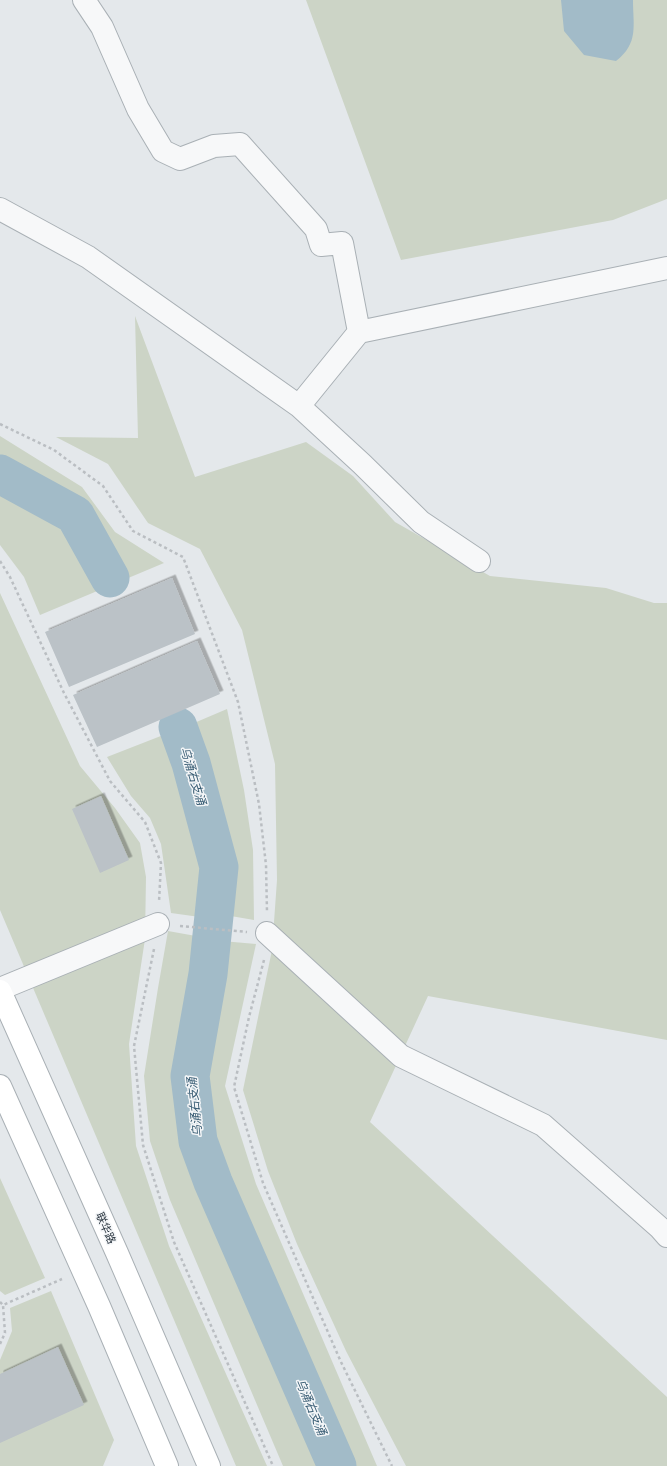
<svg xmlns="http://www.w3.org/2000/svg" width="667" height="1466" viewBox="0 0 667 1466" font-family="'Varela Round','Noto Sans SC',sans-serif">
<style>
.green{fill:#ccd4c6}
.water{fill:#a2bbc8}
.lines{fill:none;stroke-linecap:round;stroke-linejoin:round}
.river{stroke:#a2bbc8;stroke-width:39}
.building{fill:#bbc2c7;filter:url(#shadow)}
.street-casing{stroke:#a9b0b5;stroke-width:24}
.secondary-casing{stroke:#a9b0b5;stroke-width:24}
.path{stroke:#babec2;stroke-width:2.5;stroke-dasharray:3 3;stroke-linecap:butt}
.street{stroke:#f7f8f9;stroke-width:22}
.secondary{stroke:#fff;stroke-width:22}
.labels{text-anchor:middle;stroke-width:3;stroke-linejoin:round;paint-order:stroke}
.street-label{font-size:11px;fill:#2d3842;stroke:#f4f6f8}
.water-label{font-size:12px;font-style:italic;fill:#395d74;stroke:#f4f6f8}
</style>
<defs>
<filter id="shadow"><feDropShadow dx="3.5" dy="-3.5" stdDeviation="0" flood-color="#0004"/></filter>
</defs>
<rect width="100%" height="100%" fill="#e4e8eb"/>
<path class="green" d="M306,0h361v199l-54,21 -212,40z
M135,316l60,161 111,-35 47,34 42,46 95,54 116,12 48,15h13v437l-239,-44 -58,126 297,275v69h-261l-60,-115 -49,-107 -29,-73 -25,-81 29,-140 5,-70 -2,-116 -33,-134 -42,-81 -52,-26 -40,-59 -52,-27 82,1z
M0,436l82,51 33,45 49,31 -124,52 -16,-38 -24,-32z
M0,593l80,173 35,42 25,35 6,34 -1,62 -16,105 7,102 33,100 98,220h-31l-236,-556z
M227,709l17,81 9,60 1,70 -29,-5 -2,-76 -36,-113z
M171,732l15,41 25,95 -4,50 -36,-5 -10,-69 -11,-26 -19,-22 -24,-39z
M168,931l39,7 -20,91 -4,53 8,65 61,146 77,173h-46l-113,-266 -20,-59 -6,-65 14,-88z
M222,941l34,3 -31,142 31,98 121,282h-30l-106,-237 -34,-85 -8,-66z
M0,1178l45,100 -40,17 -5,-4z
M51,1291l63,149 -11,26h-103v-106l12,-29 -2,-23z"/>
<path class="water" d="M561,0h72c0,26 6,43 -17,61l-32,-6 -20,-24z"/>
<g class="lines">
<path class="river" d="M0,474l75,41 35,63
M178,727l13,36 28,104 -11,107 -18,102 8,65 15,41 124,284"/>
</g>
<path class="building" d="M172,578l23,56 -126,53 -24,-55z
M197,641l23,53 -123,53 -24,-52z
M101,796l28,64 -29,13 -28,-64z
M58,1347l26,58 -84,38v-69z"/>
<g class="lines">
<g class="street-casing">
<path id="street" d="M84,0l18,27 36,82 25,42 17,8 34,-13 26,-2 76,85 5,16 21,-2 17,89
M0,209l88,48 211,149 63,58 59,58 58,39
M299,406l60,-74 308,-64
M267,933l134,123 142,69 117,103 7,8
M0,989l158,-65"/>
</g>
<g class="secondary-casing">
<path id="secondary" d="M0,991l117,262 92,213
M0,1086l99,220 68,160"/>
</g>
<path class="path" d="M0,424l54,26 49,36 30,45 50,26 55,145 21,102 7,61 1,47
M0,561l10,16 54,116 46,88 35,41 16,41 -2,39
M180,926l67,6
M154,949l-20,97 9,99 31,97 99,224
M264,960l-15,57 -15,70 29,96 78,179 51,104
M0,1302l3,3 59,-26
M0,1344l5,-11 -2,-28"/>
<use href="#street" class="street"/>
<use href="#secondary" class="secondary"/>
</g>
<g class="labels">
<g class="street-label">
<text transform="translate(106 1228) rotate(66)" y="4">联华路</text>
</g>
<g class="water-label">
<text transform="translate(193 776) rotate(73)" y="4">乌涌右支涌</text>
<text transform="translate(195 1107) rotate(-96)" y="4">乌涌右支涌</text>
<text transform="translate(311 1407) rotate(67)" y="4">乌涌右支涌</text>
</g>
</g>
</svg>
